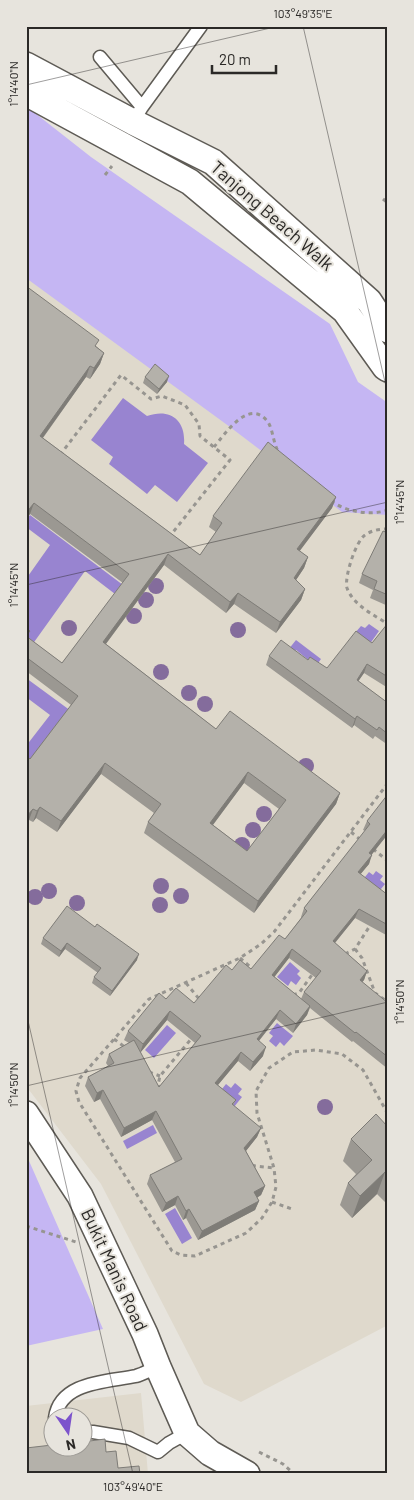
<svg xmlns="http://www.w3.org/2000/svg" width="414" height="1500" viewBox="0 0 414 1500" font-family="Barlow,sans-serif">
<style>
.built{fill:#dfd9cc;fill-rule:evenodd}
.green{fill:#c5b6f3}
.water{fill:#9884d0}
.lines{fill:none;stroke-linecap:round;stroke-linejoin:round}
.lane-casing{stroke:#5e5b55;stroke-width:15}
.street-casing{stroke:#5e5b55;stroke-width:28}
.path{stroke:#979590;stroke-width:3;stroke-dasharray:4 4;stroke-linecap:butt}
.lane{stroke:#fff;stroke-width:12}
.street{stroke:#fff;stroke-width:25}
.tree{fill:#846c9c}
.wall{fill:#9b9892;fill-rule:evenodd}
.shaded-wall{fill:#7e7c77}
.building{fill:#b4b1aa;stroke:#7e7c77;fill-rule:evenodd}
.ticks{fill:none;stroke:#2b2927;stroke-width:1;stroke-opacity:0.45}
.labels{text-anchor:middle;stroke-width:4;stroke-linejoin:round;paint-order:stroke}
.street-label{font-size:18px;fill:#2b2927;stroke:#e7e4dd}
.neatline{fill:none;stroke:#2b2927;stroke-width:2}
.ticks-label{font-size:12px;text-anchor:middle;fill:#2b2927}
</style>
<rect width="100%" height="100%" fill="#e7e4dd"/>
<path class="built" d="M26,253l362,233v839l-147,77 -37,-18 -103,-200 -75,-98z
M141,1393l7,81h-122v-68zM52,1418h30v30h-30z"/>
<path class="green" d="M26,106l65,51 239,167 28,58 30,21v112l-46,-3 -112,-85 -204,-149z
M26,1154l77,175 -77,17z"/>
<path class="water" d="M123,398l24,18c22,-8 39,3 37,28l24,19 -31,39 -22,-17 -8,9 -38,-30 4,-7 -22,-17z
M30,515l93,70 -8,9 -30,-23 -53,74 -6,-3v-63l24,-34 -24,-18v-7z
M369,624l10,7 -12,17 -12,-15 6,-7 4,2z
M296,640l25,19 -5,7 -20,-16 -3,4 -5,-4z
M26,678l45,33 -45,59v-24l24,-31 -24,-18z
M376,871l7,5 -3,4 5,4 -8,10 -16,-12 8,-10 4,3z
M290,962l10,9 -3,3 4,4 -5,7 -5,-4 -3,5 -11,-9z
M277,1023l16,13 -9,10 -4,-4 -4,5 -7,-6 4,-5 -4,-3z
M167,1025l9,8 -22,25 -9,-8z
M235,1083l7,6 -4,5 4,3 -8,10 -16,-13 8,-10 5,4z
M153,1125l4,8 -30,16 -4,-8z
M175,1208l17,30 -10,6 -17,-30z"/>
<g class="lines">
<g class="lane-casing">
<path id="lane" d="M100,57l42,50
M133,122l9,-15 59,-81
M55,1418c5,-37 53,-36 81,-42 7,-2 14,-6 22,-9
M82,1432h11l36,6 29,14 11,-9 18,-10"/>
</g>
<g class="street-casing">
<path id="street" d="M26,65l107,57 80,40 156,139 19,29
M26,93l164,89 155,129 40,56 3,2
M26,1114l54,82 65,138 13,33 29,66 23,20 37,21"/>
</g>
<path class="path" d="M105,175l7,-9
M383,199l5,4
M214,447c11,-13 35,-50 54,-25 5,8 5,20 10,29
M60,455l61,-80 30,24 11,-3 23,9 14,19 1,12 30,24 -60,76
M331,501c16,11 39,15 57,9
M388,529c-8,0 -16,1 -23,6 -9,6 -21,42 -18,53 6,17 27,27 41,36
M388,783l-114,149 -13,12 -21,14 -91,41 -69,79 -4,13 3,11 93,149 9,4 14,1 51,-23 16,-15 10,-16 4,-15 -2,-19 -17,-55 -1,-22 13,-23 24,-16 23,-2 26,4 21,16 25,44
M351,832l11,9
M373,849l15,12
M355,949l7,9 13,35 13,9
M345,954l10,-5 16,-25
M240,958l14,12
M186,983l14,17
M293,995l6,-2 15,-21
M114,1039l12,9
M149,1072l11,4
M160,1089l-2,-4 2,-9 32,-38
M252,1165l3,1 19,2
M272,1202l20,7
M26,1226l50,16
M259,1452l24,12 11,10"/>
<use href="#lane" class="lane"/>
<use href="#street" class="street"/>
</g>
<g class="tree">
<circle cx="156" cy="586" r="8"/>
<circle cx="146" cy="600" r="8"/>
<circle cx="134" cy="616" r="8"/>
<circle cx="69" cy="628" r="8"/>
<circle cx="238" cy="630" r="8"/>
<circle cx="161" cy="672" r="8"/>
<circle cx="189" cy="693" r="8"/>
<circle cx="205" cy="704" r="8"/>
<circle cx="306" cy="766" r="8"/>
<circle cx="264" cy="814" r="8"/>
<circle cx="253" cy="830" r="8"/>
<circle cx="242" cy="845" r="8"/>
<circle cx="161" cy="886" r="8"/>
<circle cx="49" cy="891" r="8"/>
<circle cx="181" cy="896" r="8"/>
<circle cx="35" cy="897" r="8"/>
<circle cx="77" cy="903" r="8"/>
<circle cx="160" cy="905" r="8"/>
<circle cx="325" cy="1107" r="8"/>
</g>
<path class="wall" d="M26,286l78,67 -4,11 -10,15 -4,-2 -43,61 157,117 16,-23 -7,-5 4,-11 123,-19 -4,11 -33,43 9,6 -4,11 -8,12 9,9 -4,11 -25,33 -42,-29 -8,9 -62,-48 -58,79 110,85 124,64 -4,11 -82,109 -110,-80 4,-11 6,-9 -53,-39 -44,58 -21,-14 -3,4 -4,-2 1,-61 41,-54 -45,-34v-43l1,9 35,26 61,-80 -93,-69 -4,5zM244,783l35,26 -32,42 -34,-26z
M145,377l22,5 -10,12 -14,-11z
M388,533v73l-18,-8 3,-8 -14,-7 3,-9z
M388,623v65l-24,-15 -6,8 30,22v42l-13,-9 -2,3 -19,-14 -2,3 -86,-63 3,-9 39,4 19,8 45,-25z
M367,821l21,13 -17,20 -2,10 -9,10 28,21v41l-33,-18 -20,25 32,28 -3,9 -2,2 26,21v66l-35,-28 -1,1 -42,-34 -3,7 -14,18 -17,-14 -17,22 4,15 -13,15 -12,-10 -20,24 18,15 -3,6 28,22 -4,9 -11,14 19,35 -4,9 -4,3 2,3 -4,9 -57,30 -12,-22 -3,2 -8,-15 -13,7 -15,-28 3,-9 25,-13 -23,-42 -31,17 -21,-38 -6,3 -9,-16 3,-9 20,-11 -2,-3 3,-9 20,-11 -5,-3 4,-9 38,-32 28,4 38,-33 19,-1 34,-30 16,-21v-1l3,-9 61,-77 -2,-1zM289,958l27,20 -12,14 -3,7 -27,-22zM167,1020l28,23 -36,44 -19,-34z
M95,927l42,33 -27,36 -18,-13 2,-6 4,-4 -33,-24 -6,8 -18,-13 2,-6z
M388,1127v78l-11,-11 -25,24 -12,-13 8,-22 8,-9 -13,-13 8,-22z"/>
<path class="shaded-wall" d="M104,353l-4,11 -10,15 4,-11z
M90,366l-4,11 -50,70 4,-11z
M169,376l-2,6 -10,12 2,-5z
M336,497l-4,11 -39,52 4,-11z
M34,503l-4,11 -4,5v-6z
M168,554l-4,11 -65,88 4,-11z
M308,557l-4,11 -14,21 4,-11z
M305,589l-4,11 -25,33 4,-11z
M238,593l-4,11 -8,9 4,-11z
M367,664l-3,9 -11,16 4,-9z
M357,716l-3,9 -2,3 3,-9z
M105,763l-4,11 -44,58 4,-11z
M248,772l-4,11 -38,51 4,-11z
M340,793l-4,11 -82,109 4,-12z
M40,807l-4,11 -3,4 4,-11z
M33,809l-4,11 -3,3v-6z
M388,829v5l-22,28 3,-9z
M372,855l-3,9 -14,17 3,-9z
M359,909l-4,9 -26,32 4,-9z
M67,943l-2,6 -6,8 2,-6z
M292,949l-3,9 -20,26 3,-9z
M139,954l-2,6 -27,36 2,-5z
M367,971l-3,9 -7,9 3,-9z
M310,1006l-3,9 -14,18 3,-9z
M280,1010l-4,9 -23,29 4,-9z
M170,1011l-3,9 -27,33 3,-9z
M266,1047l-3,9 -13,15 3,-9z
M241,1052l-3,9 -26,31 3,-9z
M103,1090l-3,9 -6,3 3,-9z
M156,1111l-4,9 -31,17 3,-9z
M261,1128l-4,9 -16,20 3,-9z
M385,1172l-8,22 -25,24 8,-22z
M265,1186l-4,9 -10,6 3,-9z
M178,1196l-3,9 -13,7 4,-9z
M259,1201l-4,9 -57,30 4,-9z
M189,1209l-3,9 -3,2 3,-9z"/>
<path class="building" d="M26,286l73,54 -4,6 9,7 -10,15 -4,-2 -50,70 160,119 22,-32 -9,-7 55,-74 68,55 -39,52 11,8 -14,21 11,11 -25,33 -42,-29 -8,9 -62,-48 -65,88 113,87 14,-18 110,82 -82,108 -110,-79 13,-18 -56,-41 -44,58 -21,-14 -3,4 -4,-2 -7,8v-61l4,3 48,-63 -52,-39v-21l36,27 67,-89 -95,-71 -8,10zM248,772l38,28 -39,51 -37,-28z
M155,364l14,12 -10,13 -14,-12z
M383,531l5,2v62l-14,-6 3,-8 -15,-7z
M388,623v54l-21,-13 -10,16 31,23v31l-9,-7 -2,3 -20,-14 -2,3 -86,-63 12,-16 27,20 2,-3 17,11 29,-37 16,12z
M26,628l4,3 -4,5z
M388,794v35l-19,24 3,2 -14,17 30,23v30l-29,-16 -26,32 34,30 -7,9 28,23v54l-32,-25 -1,1 -51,-41 17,-21 -29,-22 -20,26 38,31 -14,18 -16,-14 -23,29 9,8 -13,15 -12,-10 -26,31 21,17 -4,4 29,24 -17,20 21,38 -11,6 5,9 -57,30 -13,-22 -3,2 -8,-15 -12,7 -16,-28 32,-16 -26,-48 -32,17 -21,-38 -6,3 -9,-16 26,-14 -5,-9 25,-14 25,47 42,-51 -31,-25 -27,33 -15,-13 31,-38 7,6 10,-11 18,15 32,-38 6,5 8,-10 11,9 28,-34 6,4 22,-28 -3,-3 66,-84 -3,-3z
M67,906l28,21 2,-3 42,30 -27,37 -18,-14 7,-9 -34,-25 -6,8 -18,-13z
M376,1114l12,13v48l-3,-3 -25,24 -12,-13 24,-23 -21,-21z
M105,1439l1,13 10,-1 2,17 21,-2 1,8h-114v-26l26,-3v3h30v-6z"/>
<path class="ticks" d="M303,26l85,369M26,85l253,-59M26,585l362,-83M26,1012l107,462M26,1086l362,-84"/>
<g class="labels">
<g class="street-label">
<text transform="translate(272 216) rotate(41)" y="6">Tanjong Beach Walk</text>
<text transform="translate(114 1270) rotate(65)" y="6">Bukit Manis Road</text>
</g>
</g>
<rect width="414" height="1500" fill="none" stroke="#e7e4dd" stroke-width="55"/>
<g transform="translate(68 1432) rotate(167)"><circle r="24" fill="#e7e4dd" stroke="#9c9994"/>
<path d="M0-4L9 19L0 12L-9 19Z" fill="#7c53cc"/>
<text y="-8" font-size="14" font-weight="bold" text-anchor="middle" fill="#2b2927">N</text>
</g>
<path d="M212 65v8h64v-8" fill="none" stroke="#2b2927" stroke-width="2.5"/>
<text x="219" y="65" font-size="15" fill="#2b2927" stroke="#e7e4dd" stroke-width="4" paint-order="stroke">20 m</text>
<rect x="28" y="28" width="358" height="1444" class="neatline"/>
<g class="ticks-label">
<text x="303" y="18">103°49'35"E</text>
<text transform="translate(14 84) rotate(-90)" y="4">1°14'40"N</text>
<text transform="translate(400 502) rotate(-90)" y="4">1°14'45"N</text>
<text transform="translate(14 585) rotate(-90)" y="4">1°14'45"N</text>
<text transform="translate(400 1002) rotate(-90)" y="4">1°14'50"N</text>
<text transform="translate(14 1085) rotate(-90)" y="4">1°14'50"N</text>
<text x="133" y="1491">103°49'40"E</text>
</g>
</svg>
